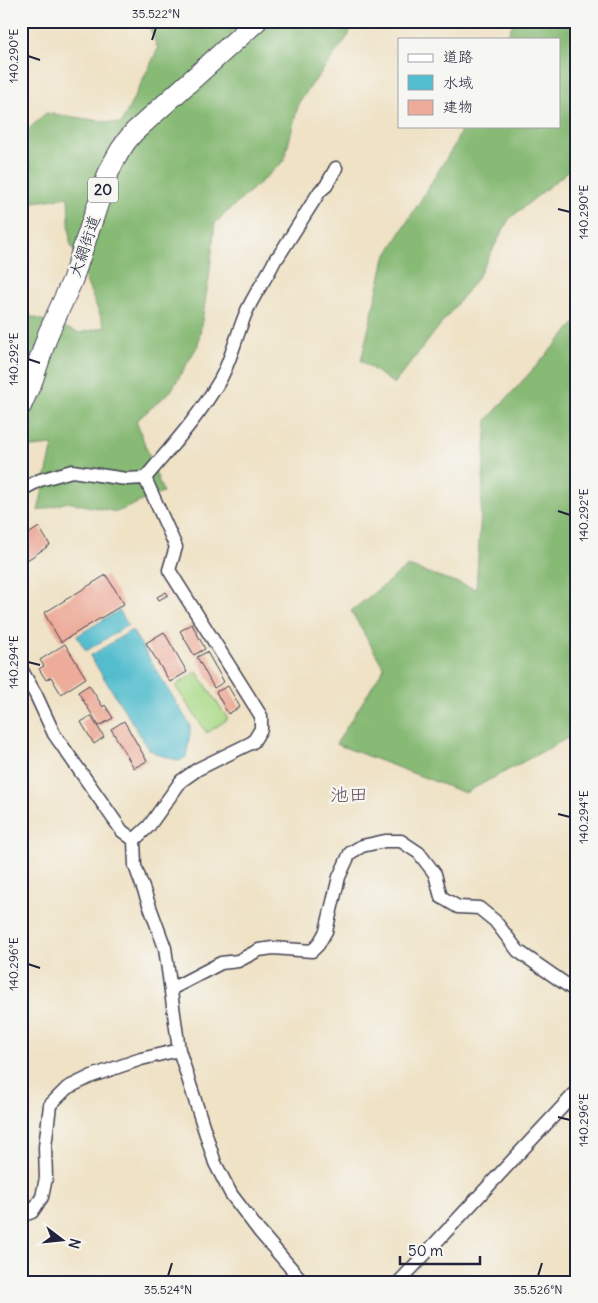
<svg xmlns="http://www.w3.org/2000/svg" width="598" height="1303" viewBox="0 0 598 1303" font-family="Delius,'Klee One',sans-serif">
<style>
.green{fill:#aada88;stroke:#667e62}
.forest{fill:#87ba74;stroke:#546e58}
.water{fill:#52bdce;stroke:#3a7084}
.building{fill:#edab9a}
.lines{fill:none;stroke-linecap:round;stroke-linejoin:round}
.street-casing{stroke:#413f50;stroke-width:15}
.primary-casing{stroke:#413f50;stroke-width:22}
.street{stroke:#fff;stroke-width:12}
.primary{stroke:#fff;stroke-width:20}
.ticks{fill:none;stroke:#22223b;stroke-width:2}
.labels{text-anchor:middle;stroke-width:4.5;stroke-linejoin:round;paint-order:stroke}
.shield{fill:#f6f6f2;stroke:#626272;stroke-width:1}
.shield-label{font-size:15px;font-weight:bold;fill:#22223b}
.street-label{font-size:16px;fill:#22223b;stroke:#f6f6f2}
.quarter-label{font-size:19px;fill:#69525c;stroke:#f6f6f2}
.neatline{fill:none;stroke:#22223b;stroke-width:2}
.ticks-label{font-size:12px;text-anchor:middle;fill:#22223b}
</style>
<rect width="100%" height="100%" fill="#f6f6f2"/>
<filter id="ink" filterUnits="userSpaceOnUse"><feTurbulence type="fractalNoise" baseFrequency=".02" numOctaves="2"/><feDisplacementMap in="SourceGraphic" scale="10" xChannelSelector="R" yChannelSelector="G"/><feConvolveMatrix kernelMatrix="1 2 1 2 8 2 1 2 1" color-interpolation-filters="sRGB"/></filter>
<filter id="wash" filterUnits="userSpaceOnUse"><feTurbulence type="fractalNoise" baseFrequency=".0096" numOctaves="4" result="noise"/><feDisplacementMap in="SourceGraphic" scale="20" xChannelSelector="R" yChannelSelector="G"/><feGaussianBlur stdDeviation="1.12" result="paint"/><feColorMatrix in="noise" values="0 0 0 0 0 0 0 0 0 0 0 0 0 0 0 0 0 1.4 0 .05"/><feComposite in="paint" operator="in"/></filter>
<g filter="url(#wash)">
<rect width="100%" height="100%" fill="#efe2c5"/>
<path class="green" d="M197,672l31,47 -21,14 -32,-47z"/>
<path class="forest" d="M147,21h202v14l-50,67 -15,59 -69,62 -6,55 -11,67 -27,46 -35,30 27,71 -46,20 -50,-10 -29,9 15,-66 -32,3v-135l59,20 25,-6 -35,-85 -2,-45 -47,7v-68l25,-23 75,11 37,-75z
M514,21h63v143l-68,55 -31,58 -84,107 -33,-23 24,-103 70,-114 8,-18h96v-87h-53z
M577,321v412l-112,60 -129,-49 48,-76 -33,-57 57,-45 68,23 11,-169z"/>
<path class="water" d="M119,610l9,15 -42,26 -9,-15z
M132,630l58,95v9l-4,23 -7,4 -22,-7 -8,-5 -59,-93z"/>
<g id="blocks">
<path class="building" d="M39,527l11,18 -29,19v-25z
M106,575l18,29 -63,38 -17,-29z
M166,592l2,3 -9,5 -2,-3z
M192,624l13,25 -11,6 -14,-24z
M164,632l23,40 -17,10 -24,-39z
M65,644l21,34 -25,16 -10,-17 -5,3 -7,-11 5,-3 -4,-6z
M207,652l17,30 -10,6 -17,-31z
M89,685l14,22 2,-2 8,13 -14,8 -21,-34z
M228,686l12,21 -12,7 -12,-22z
M91,716l13,21 -10,7 -13,-22z
M124,721l23,40 -13,7 -23,-39z"/>
</g>
</g>
<g filter="url(#ink)">
<use href="#blocks" fill-opacity="0" stroke="#413f50" stroke-width="1"/>
<g class="lines">
<g class="street-casing">
<path id="street" d="M145,478l31,69 -7,23 92,146v13l-8,13 -55,27 -17,12 -32,45 -15,14 1,26 30,82 14,102 36,113 16,31 28,37 44,51
M21,490l19,-10 32,-9 54,8 19,-1c26,-31 55,-63 75,-98 11,-20 16,-43 25,-65 8,-20 22,-37 31,-57l2,-1 42,-66 6,-5 10,-18
M21,669l15,26 18,39 68,97 12,9
M171,989l50,-26 17,-2 21,-11 14,-2 39,3 6,-6 8,-14 13,-54 11,-24 12,-7 23,-5h16l18,12 16,21 6,23 17,10 21,1 16,13 23,30 59,41
M21,1216l11,-4 10,-15 4,-19 -1,-31 5,-42 17,-17 25,-12 49,-17 38,-9
M399,1282l178,-191
M573,1282l4,-4"/>
</g>
<g class="primary-casing">
<path id="primary" d="M21,406l12,-27 15,-45 24,-53 36,-107c7,-16 14,-29 26,-42l123,-111"/>
</g>
<use href="#street" class="street"/>
<use href="#primary" class="primary"/>
</g>
</g>
<path class="ticks" d="M152,40l4,-12M28,56l12,4M558,209l12,3M28,359l12,4M558,511l12,4M28,662l12,3M558,814l12,3M28,964l12,4M558,1117l12,3M168,1276l4,-13M538,1276l4,-13"/>
<g class="labels">
<rect class="shield" x="88" y="177.5" width="30" height="25" rx="4"/>
<g class="shield-label">
<text x="103" y="195">20</text>
</g>
<g class="street-label">
<text transform="translate(84 246) rotate(-71)" y="6">大網街道</text>
</g>
<g class="quarter-label">
<text x="349" y="801">池田</text>
</g>
</g>
<rect width="598" height="1303" fill="none" stroke="#f6f6f2" stroke-width="55"/>
<rect x="398" y="38" width="162" height="90" fill="#f6f6f2" stroke="#a1a1a9"/>
<rect x="408" y="54" width="25" height="8" fill="#ffffff" stroke="#a1a1a9"/>
<text x="443" y="62" font-size="15" fill="#22223b">道路</text>
<rect x="408" y="75" width="25" height="15" fill="#52bdce" stroke="#a1a1a9"/>
<text x="443" y="88" font-size="15" fill="#22223b">水域</text>
<rect x="408" y="100" width="25" height="15" fill="#edab9a" stroke="#a1a1a9"/>
<text x="443" y="112" font-size="15" fill="#22223b">建物</text>
<g transform="translate(62 1240) rotate(106)" stroke="#f6f6f2" stroke-width="4" paint-order="stroke">
<path d="M0-4L9 19L0 12L-9 19Z" fill="#22223b"/>
<text y="-8" font-size="14" font-weight="bold" text-anchor="middle" fill="#22223b">N</text>
</g>
<path d="M400 1256v8h80v-8" fill="none" stroke="#22223b" stroke-width="2.5"/>
<text x="408" y="1256" font-size="15" fill="#22223b" stroke="#f6f6f2" stroke-width="4" paint-order="stroke">50 m</text>
<rect x="28" y="28" width="542" height="1248" class="neatline"/>
<g class="ticks-label">
<text x="156" y="18">35.522°N</text>
<text transform="translate(14 56) rotate(-90)" y="4">140.290°E</text>
<text transform="translate(584 212) rotate(-90)" y="4">140.290°E</text>
<text transform="translate(14 359) rotate(-90)" y="4">140.292°E</text>
<text transform="translate(584 515) rotate(-90)" y="4">140.292°E</text>
<text transform="translate(14 662) rotate(-90)" y="4">140.294°E</text>
<text transform="translate(584 817) rotate(-90)" y="4">140.294°E</text>
<text transform="translate(14 964) rotate(-90)" y="4">140.296°E</text>
<text transform="translate(584 1120) rotate(-90)" y="4">140.296°E</text>
<text x="168" y="1294">35.524°N</text>
<text x="538" y="1294">35.526°N</text>
</g>
</svg>
